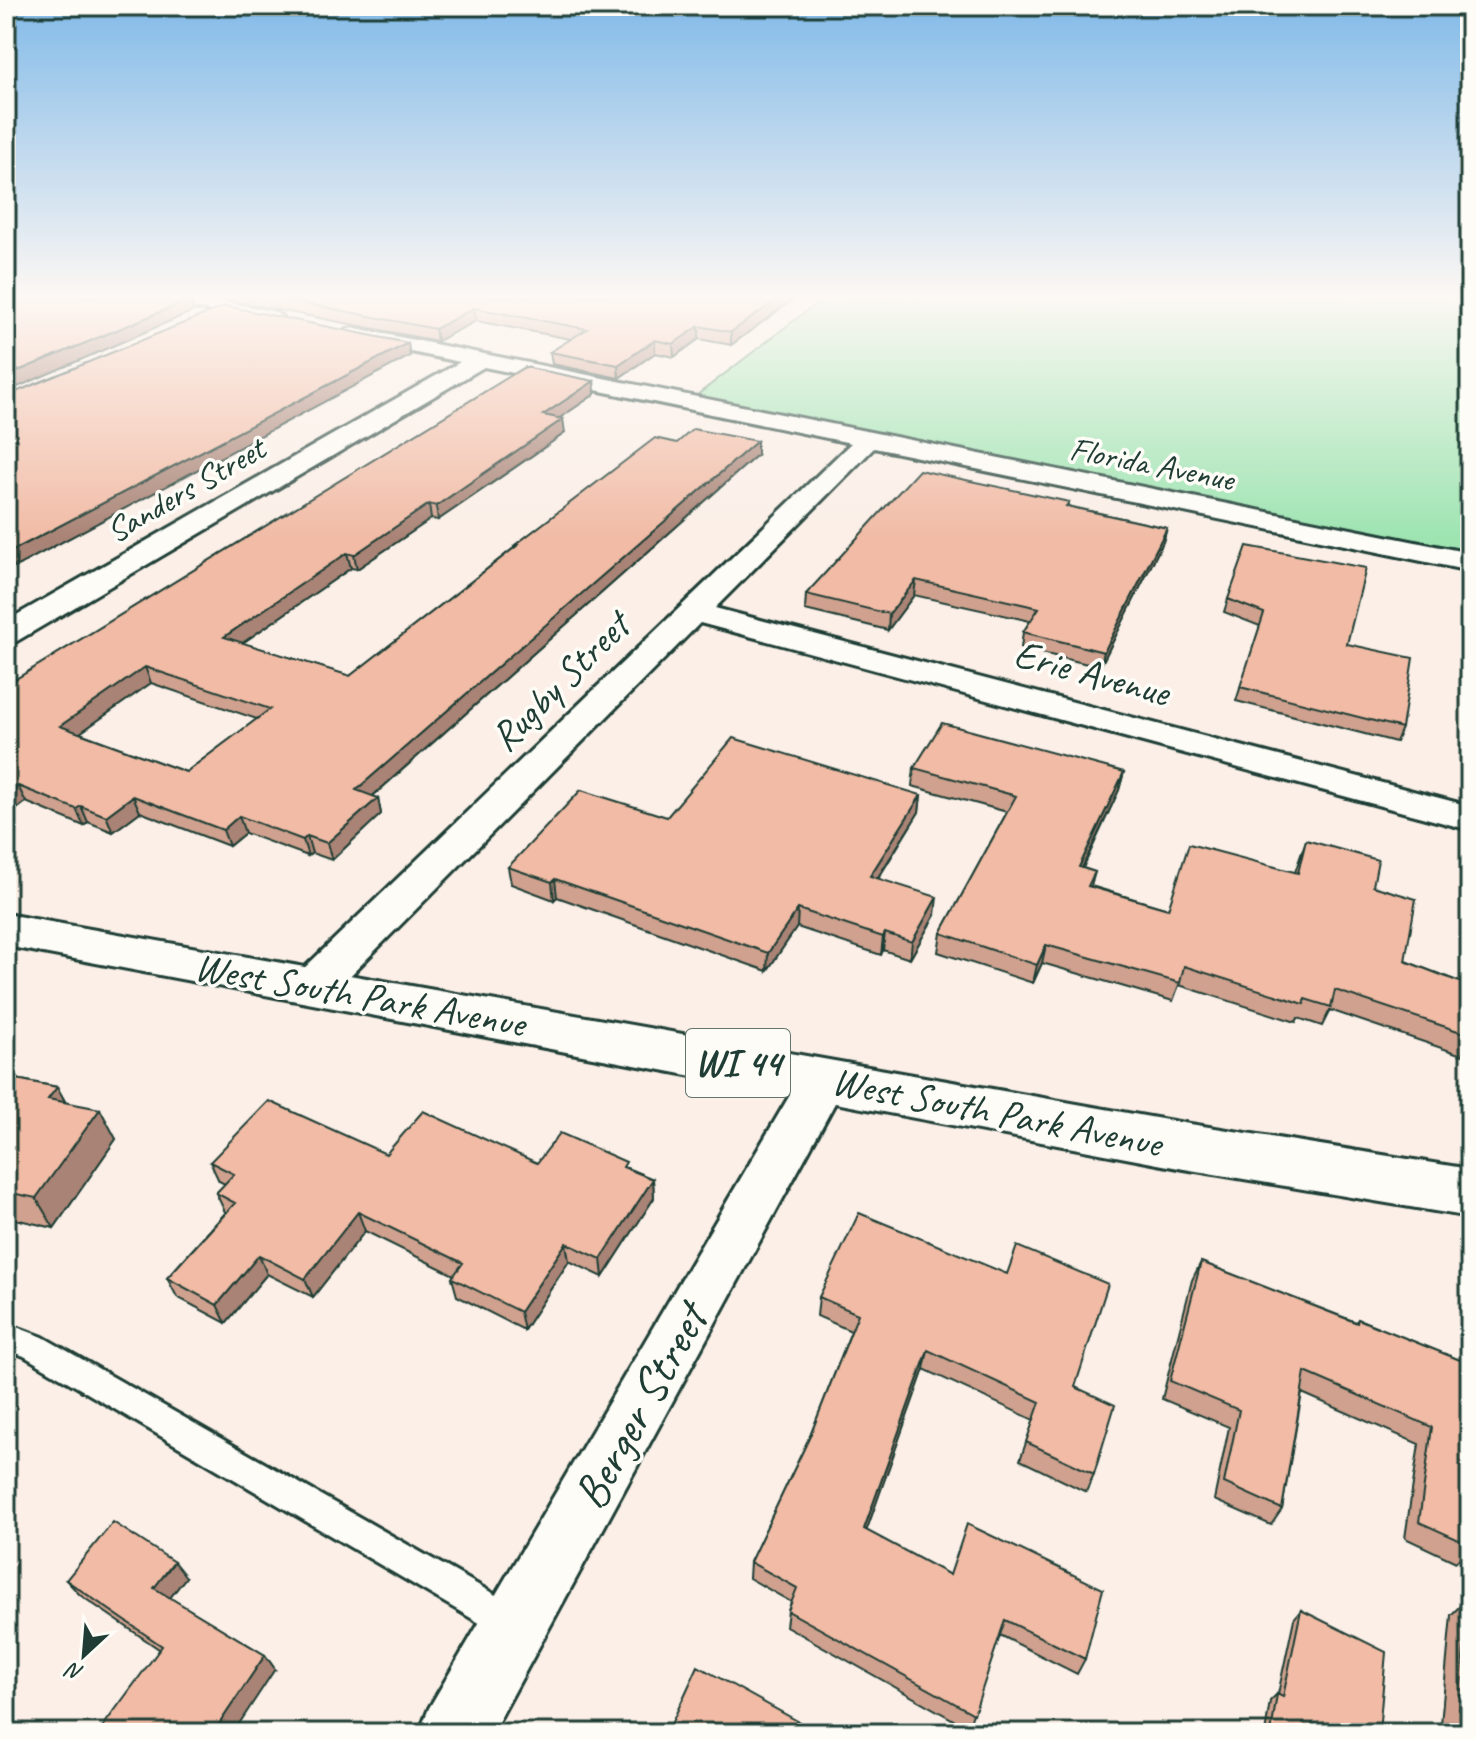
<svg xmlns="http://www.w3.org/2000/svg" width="1476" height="1739" viewBox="0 0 1476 1739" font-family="Caveat,sans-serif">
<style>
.green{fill:#9de4b1;stroke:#5e9072;stroke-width:2}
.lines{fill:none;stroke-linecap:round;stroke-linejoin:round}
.lane-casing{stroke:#1f3d34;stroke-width:6}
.street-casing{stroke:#1f3d34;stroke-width:6}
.primary-casing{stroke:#1f3d34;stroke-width:6}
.lane{fill:#fdfcf7;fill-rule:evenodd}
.street{fill:#fdfcf7;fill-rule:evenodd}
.primary{fill:#fdfcf7;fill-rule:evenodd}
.wall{fill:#cfa18e;stroke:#1f3d34;stroke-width:2;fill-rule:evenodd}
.shaded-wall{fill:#a98374;stroke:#1f3d34;stroke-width:2}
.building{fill:#f1bba5;stroke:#1f3d34;stroke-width:2;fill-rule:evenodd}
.labels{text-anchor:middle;stroke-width:7;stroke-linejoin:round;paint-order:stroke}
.far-street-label{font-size:34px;fill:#1f3d34;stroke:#fdfcf7}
.shield{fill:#fdfcf7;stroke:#62766e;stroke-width:2}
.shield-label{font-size:38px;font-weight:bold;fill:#1f3d34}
.street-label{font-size:40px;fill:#1f3d34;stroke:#fdfcf7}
.near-street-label{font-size:48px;fill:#1f3d34;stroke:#fdfcf7}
</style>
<rect width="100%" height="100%" fill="#fbefe7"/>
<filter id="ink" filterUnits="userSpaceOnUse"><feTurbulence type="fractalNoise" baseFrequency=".0125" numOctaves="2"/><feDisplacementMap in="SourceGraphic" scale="16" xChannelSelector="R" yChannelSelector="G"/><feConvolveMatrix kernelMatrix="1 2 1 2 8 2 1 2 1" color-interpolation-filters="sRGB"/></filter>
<g filter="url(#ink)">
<path class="green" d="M826,296h644v266l-782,-160z"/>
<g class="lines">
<g class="lane-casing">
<path id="lane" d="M6,1323l37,14 481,274 4,12 -4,12 -12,4 -12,-4 -476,-279 -18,-7z"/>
</g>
<g class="street-casing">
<path id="street" d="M153,296h40l80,15 10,6 -10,6 -110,-21z
M355,328l1115,225v18l-596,-123 -159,160 755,198v24l-770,-207 -371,374 -16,5 -16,-5 -6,-11 6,-11 554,-532 -367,-76 -467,274 -11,3v-23l454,-259 -113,-23 -3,-5 3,-5z
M824,1060l17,6 7,13 -356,654h-73l10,-25 378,-642z"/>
</g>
<g class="primary-casing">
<path id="primary" d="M6,914l1178,209 286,46v48l-286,-48 -1178,-223z"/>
</g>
<use href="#lane" class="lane"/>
<use href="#street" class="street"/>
<use href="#primary" class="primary"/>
</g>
<path class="wall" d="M207,296h591l-67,49 -32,-6 -25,18 -19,-4 -36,25 -67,-14 -2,-12 21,-13 -95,-18 -39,20z
M594,381l1,13 -36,24 6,15 -127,87 -7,-1 -74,50 -6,-1 -109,75 108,33 165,-129v-2l162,-102 80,12 -384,341 5,2 3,16 -49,46 -20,-7 -4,3 -63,-23 -16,13 -89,-34 -27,20 -25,-10 -4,4 -58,-24 -20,15v-138l8,1zM151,683l106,36 -71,53 -106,-39z
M1069,502l-1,4 99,22 -4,14 -63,125 -79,-19 2,-16 7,-11 -116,-26 -26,35 -83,-20 1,-16z
M1228,599l119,45 55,84 -6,14 -160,-41 24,-75 -36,-14z
M914,768l210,4 -5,18 -36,78 12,4 -4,14 77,23 127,-37 11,-32 67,46 32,75 65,25v55l-8,14 -132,-45 -8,16 -24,-8 -2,4 -117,-37 -6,16 -131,-38 -9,20 -95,-31 3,-19 66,-121 -95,-26z
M921,795l-2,17 -41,67 57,36 -25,44 -27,-9 -2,5 -84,-28 -30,44 -210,-74 -3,3 -43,-16 -3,-17 159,-50z
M6,1077l51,10 9,16 50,36 -62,89 -48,-11z
M386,1154l241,14 26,11 1,19 -51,79 -34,-16 -45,69 -67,-34 -5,-18 2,-3 -89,-44 -52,66 -46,-23 -41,49 -49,-26 -10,-19 59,-66h-1l-9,-19 9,-9 -6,-3 -9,-19z
M1201,1262l155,60 2,-3 112,45v183l-14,15 -51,-24 14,-94 -117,-51 -20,116 -11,16 -57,-25 15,-73 -67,-28 30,-119z
M819,1297l256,90 19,87 -8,18 -66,-32 14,-40 -110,-51 -58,162 219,128 -8,15 -77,-39 -32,93 -182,-102 2,-15 3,-9 -42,-24 1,-16 60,-126 41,-105 -34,-15z
M186,1577l-16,21 95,57 10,14 -116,-20 -79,-54 -14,-15z
M1468,1598l2,1v134h-11l-18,-9 10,-109z
M1301,1610l78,123h-114l5,-32 7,-7h1l16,-75z"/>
<path class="shaded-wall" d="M782,296h16l-67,49v-13z
M191,299l3,12 -188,81v-16z
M474,308l2,13 -39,20 -2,-12z
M699,326v13l-25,18 -1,-13z
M655,340v13l-36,25 -1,-13z
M408,343l2,13 -404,216v-18z
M594,381l1,13 -50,34 -2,-13z
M563,419l2,14 -127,87 -2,-14z
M757,441v14l-397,352 -4,-17z
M429,504l2,15 -74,50 -3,-14z
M1167,528l-4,14 -63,125 4,-15z
M347,553l4,15 -123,85 -4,-16z
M916,580l-2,15 -26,35 1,-16z
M145,667l6,16 -84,59 -7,-16z
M1124,772l-5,18 -45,95 5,-18z
M18,786l8,16 -20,15v-22z
M921,795l-2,17 -51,81 2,-17z
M133,796l7,16 -27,20 -7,-16z
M378,798l3,16 -49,46 -5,-17z
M81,806l7,16 -4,4 -8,-17z
M239,816l6,17 -16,13 -6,-16z
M307,836l5,17 -4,3 -5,-16z
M555,879l2,18 -3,3 -2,-18z
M937,897l-2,18 -25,44 2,-17z
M798,909l-1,18 -30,44 1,-18z
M885,933l-2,17 -2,5 2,-18z
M1046,945l-4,18 -9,20 4,-18z
M57,1087l17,31 -26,-19z
M100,1109l16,30 -62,89 -18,-30z
M653,1179l1,19 -51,79 -2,-18z
M358,1212l7,19 -52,66 -8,-18z
M566,1243l3,18 -45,69 -4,-18z
M259,1255l8,19 -41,49 -9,-18z
M928,1350l-4,19 -63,177 3,-17z
M174,1562l12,15 -20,26 -12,-15z
M265,1655l10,14 -42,64h-20z"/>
<path class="building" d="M6,296h169l16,3 -185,77z
M268,296h514l-51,36 -32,-6 -26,18 -18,-4 -37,25 -68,-13 37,-23 -113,-21 -39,21z
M225,306l183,37 -402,211v-158z
M525,367l69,14 -51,34 20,4 -127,87 -7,-2 -75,51 -7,-2 -123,84 126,39 168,-131h-3l140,-107 22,5 16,-14 64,12 -401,349 22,8 -51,45 -20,-7 -4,4 -64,-24 -16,14 -90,-34 -27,20 -25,-10 -5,3 -58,-23 -12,9v-116l2,-2 6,3zM145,667l125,42 -84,63 -126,-46z
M919,470l150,32 -3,4 101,22 -63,124 -81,-20 16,-24 -123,-28 -27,34 -83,-20z
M1247,546l119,22 -19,76 66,14 -11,70 -162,-41 24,-74 -36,-14z
M942,723l182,49 -45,95 16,5 -7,14 80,23 21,-65 109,29 8,-33 72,20 -5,26 43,13 -11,62 65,25v49l-135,-45 -4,17 -26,-8 -1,5 -120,-38 -4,17 -134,-38 -9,20 -96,-32 75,-137 -102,-28z
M733,738l188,57 -51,81 67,21 -25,45 -27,-9 -2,4 -85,-28 -30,44 -213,-74 -3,3 -44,-15 73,-77 86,27z
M6,1077l51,10 -9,12 52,10 -64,89 -30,-6z
M269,1101l117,53 37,-43 114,52 23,-30 66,29 -3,5 30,12 -52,80 -35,-16 -46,69 -68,-34 11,-15 -105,-51 -53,67 -46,-24 -42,50 -50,-27 68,-75 -19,-10 18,-19 -24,-12z
M859,1213l148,61 10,-28 91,38 -33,103 40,18 -21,69 -68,-32 14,-40 -112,-52 -64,179 86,46 17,-51 136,65 -18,70 -80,-39 -31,94 -186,-103 9,-23 -47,-26 60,-126 48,-122 -39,-17z
M1201,1262l156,61 1,-4 112,45v181l-51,-23 13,-95 -127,-55 -23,137 -58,-26 15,-73 -69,-29z
M113,1522l61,40 -20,26 111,67 -52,78h-115l64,-87 -96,-66z
M1468,1598l2,1v116l-11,-5z
M1301,1610l85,42 -7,81h-108l6,-39 6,3z
M698,1666l121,67h-152z"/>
</g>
<linearGradient id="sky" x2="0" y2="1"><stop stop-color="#82bae8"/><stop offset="0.55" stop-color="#fdf8f4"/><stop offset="1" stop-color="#fdf8f4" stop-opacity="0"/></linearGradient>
<rect width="1476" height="539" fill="url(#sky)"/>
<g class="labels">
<g class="far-street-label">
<text transform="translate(1152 463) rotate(11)" y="12">Florida Avenue</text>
<text transform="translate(185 489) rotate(-30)" y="12">Sanders Street</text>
</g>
<rect class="shield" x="686" y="1029" width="104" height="68" rx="6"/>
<g class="shield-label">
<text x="738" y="1076">WI 44</text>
</g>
<g class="street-label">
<text transform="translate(1092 672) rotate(15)" y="14">Erie Avenue</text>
<text transform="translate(559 681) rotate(-45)" y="14">Rugby Street</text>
<text transform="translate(360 994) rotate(10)" y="14">West South Park Avenue</text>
<text transform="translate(997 1111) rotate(11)" y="14">West South Park Avenue</text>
</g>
<g class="near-street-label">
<text transform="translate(639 1406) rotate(-61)" y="17">Berger Street</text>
</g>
</g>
<rect width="1476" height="1739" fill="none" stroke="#fdfcf7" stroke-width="32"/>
<rect x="16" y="16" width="1444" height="1707" fill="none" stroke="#1f3d34" stroke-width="3" filter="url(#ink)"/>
<g transform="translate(84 1655) rotate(206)" stroke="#fdfcf7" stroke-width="6" paint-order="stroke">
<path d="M0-6L14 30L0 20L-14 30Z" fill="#1f3d34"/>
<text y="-12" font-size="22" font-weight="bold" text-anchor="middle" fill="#1f3d34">N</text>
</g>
</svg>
